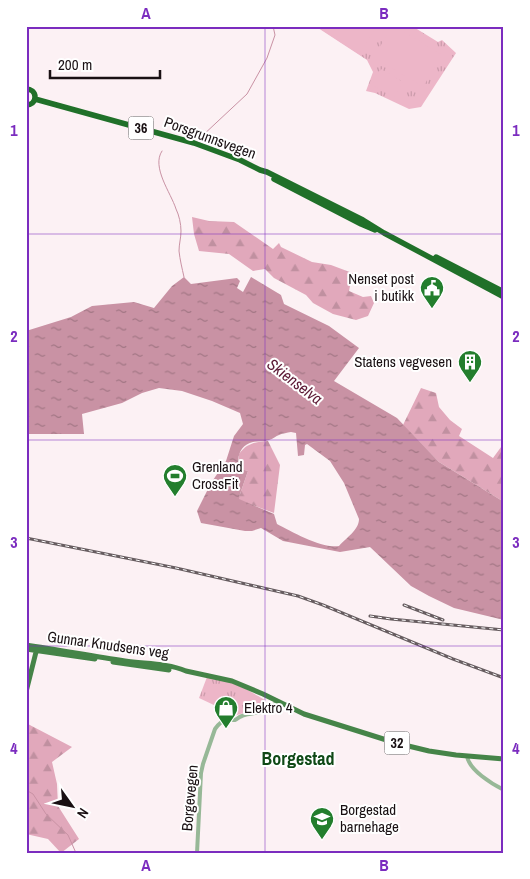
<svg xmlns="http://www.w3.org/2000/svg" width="530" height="879" viewBox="0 0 530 879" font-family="'Archivo Narrow',sans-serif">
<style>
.forest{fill:url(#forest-firs)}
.park{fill:url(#park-tufts)}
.pitch{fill:#edb6c8}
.water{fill:url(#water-ripples);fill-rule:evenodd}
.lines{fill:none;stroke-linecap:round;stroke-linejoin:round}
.stream{stroke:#c992a4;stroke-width:1}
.minor{stroke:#97b897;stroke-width:4}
.major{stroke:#458448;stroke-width:5}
.highway{stroke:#207029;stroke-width:5.5}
.rail-casing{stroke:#675d60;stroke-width:3}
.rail{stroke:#fff;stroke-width:1;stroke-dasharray:4;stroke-linecap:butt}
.grid{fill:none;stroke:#7b2cbf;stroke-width:1;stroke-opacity:0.55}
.labels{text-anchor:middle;stroke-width:4;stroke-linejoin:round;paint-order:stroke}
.shield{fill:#fff;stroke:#5e585a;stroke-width:1}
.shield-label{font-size:14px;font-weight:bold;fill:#191013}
.street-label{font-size:15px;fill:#191013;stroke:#fff}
.poi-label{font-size:15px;fill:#191013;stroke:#fff;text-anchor:start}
.water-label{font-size:16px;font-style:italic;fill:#5c1935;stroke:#fff}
.quarter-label{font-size:18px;font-weight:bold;fill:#0f4916;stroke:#fff}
.neatline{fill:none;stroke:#7b2cbf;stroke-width:2}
.grid-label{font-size:16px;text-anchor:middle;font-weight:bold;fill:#7b2cbf}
</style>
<defs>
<pattern id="forest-firs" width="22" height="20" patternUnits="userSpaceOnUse" patternTransform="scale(1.25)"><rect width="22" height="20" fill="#e1a8bb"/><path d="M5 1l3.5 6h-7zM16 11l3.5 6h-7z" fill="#c090a0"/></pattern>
<pattern id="park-tufts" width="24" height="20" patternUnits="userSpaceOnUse" patternTransform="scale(1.25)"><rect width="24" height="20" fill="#edb6c8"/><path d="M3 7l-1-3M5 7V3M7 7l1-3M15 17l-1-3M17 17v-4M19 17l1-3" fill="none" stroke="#cb9bab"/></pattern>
<pattern id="water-ripples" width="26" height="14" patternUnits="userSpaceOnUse" patternTransform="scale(1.25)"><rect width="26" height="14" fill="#c992a4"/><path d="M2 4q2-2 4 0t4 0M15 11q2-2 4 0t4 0" fill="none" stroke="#a27684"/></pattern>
</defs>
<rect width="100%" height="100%" fill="#fcf1f4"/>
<path class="forest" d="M192,217l17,4 25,1 39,27 6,-6 2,4 31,15 19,3 24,9 2,4 -7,8 -1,5 14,6 8,-1 3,7 -6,13 -12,4 -23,-6 -20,-11 -7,-8 -32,-17 -9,-9 -12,2 -24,-17 -30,-3 -5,-17z
M421,388l15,5 3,14 11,13 12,9 -3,7 34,22 11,-15v59l-65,-40 -36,-37z
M268,441l12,24 -6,48 -35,-13v-3l9,-26 -7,-2 -2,-4v-11c8,-11 16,-12 29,-13z
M26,723l46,24 -20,15 5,22 1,22 21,33 -18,14 -13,-14 -22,-5z"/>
<path class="park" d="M315,26h97l26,16 4,-2 14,13 -35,54 -12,2 -34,-16 -9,-2 7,-19 -6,-12z
M207,677l25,6 14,6 19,11v2l-2,4 -7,4 -23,6 -6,-1 -11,-9 -17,-8z"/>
<path class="pitch" d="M316,26h61l-18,28z
M392,26h3l47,29 -19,32 -49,-30z
M381,69l22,13 -9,15 -22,-12z"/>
<path class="water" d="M184,277l7,7 46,-6 3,3 -3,7 6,4 8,-15 30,18 3,9 45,22 30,22 -25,33 63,37 42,44 65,40v118l-50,-12 -25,-12 -18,-10 -41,-39 -30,5 -57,-11 -22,-13 -9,3h-7l-44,-8 -4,-12 14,-28 15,-22 8,-25 9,-12 -3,-11 -28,-12 -30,-10 -23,-3 -17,5 -20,10 -40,11 2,20h-58v-103l45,-14 21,-11 42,-4 20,6 18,-22zM291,432l5,1 2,23 6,-1 1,-10 2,-1 23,17 14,22 15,36c0,11 -13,19 -20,27 -16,3 -47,-14 -62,-22l-3,-10 -35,-15 1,-5 8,-23 -7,-2c-6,-11 -1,-24 12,-27 5,-1 11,0 16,-2 4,-1 7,-4 10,-5 4,-2 8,-2 12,-3z"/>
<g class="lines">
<path class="stream" d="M201,137l46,-43 20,-36 8,-23 -2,-9
M162,151c-11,16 9,42 14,58 3,6 5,15 5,22 0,7 -2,13 -2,20 1,9 3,17 5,26
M26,790l7,4 13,20 22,21 8,18"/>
<path class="minor" d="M467,756c2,14 25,28 37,34
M197,853l4,-80 2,-9 12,-35c3,-4 7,-9 12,-10 3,0 5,1 8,1 2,-1 4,-3 7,-4 13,-5 26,-1 35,-15"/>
<path class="major" d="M26,645c33,5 66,11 99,16 20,3 42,2 61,10l46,10 31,13 41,20 92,29 33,8 27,4 48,4
M26,649l69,10
M113,662l56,8
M26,692l11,-44"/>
<path class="highway" d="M26,89c5,0 9,3 9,8 0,5 -4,8 -9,8
M35,99l159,44 46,17 20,10 7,2 96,48 21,13 120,64
M274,179l87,45 14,6
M436,257l68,35"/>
<g class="rail-casing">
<path id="rail" d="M26,538l150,30 122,28 25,9 130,54 51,19
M404,605l39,15
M370,616l21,3 113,11"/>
</g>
<use href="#rail" class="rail"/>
</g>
<path class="grid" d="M265,26v827M26,234h478M26,440h478M26,646h478"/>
<defs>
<g id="civic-pin" transform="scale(1.25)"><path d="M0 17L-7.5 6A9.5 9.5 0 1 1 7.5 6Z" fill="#237e2d" stroke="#fff"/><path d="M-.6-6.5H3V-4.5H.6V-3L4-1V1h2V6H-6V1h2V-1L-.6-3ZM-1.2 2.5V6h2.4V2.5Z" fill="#fff"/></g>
<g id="building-pin" transform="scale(1.25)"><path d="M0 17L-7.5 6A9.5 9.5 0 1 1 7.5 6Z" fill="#237e2d" stroke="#fff"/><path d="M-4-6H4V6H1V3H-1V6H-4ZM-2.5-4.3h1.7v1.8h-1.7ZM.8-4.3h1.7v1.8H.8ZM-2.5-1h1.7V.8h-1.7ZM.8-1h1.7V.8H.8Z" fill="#fff"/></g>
<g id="stadium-pin" transform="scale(1.25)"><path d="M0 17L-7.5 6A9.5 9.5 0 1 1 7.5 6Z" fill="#237e2d" stroke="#fff"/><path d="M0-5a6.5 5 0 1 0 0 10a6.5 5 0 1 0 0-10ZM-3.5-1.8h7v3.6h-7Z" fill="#fff"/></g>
<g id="shop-pin" transform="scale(1.25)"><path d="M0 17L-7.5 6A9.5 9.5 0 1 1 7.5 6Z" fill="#237e2d" stroke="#fff"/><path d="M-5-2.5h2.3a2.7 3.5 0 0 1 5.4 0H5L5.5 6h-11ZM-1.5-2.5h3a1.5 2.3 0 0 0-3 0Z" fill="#fff"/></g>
<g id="school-pin" transform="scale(1.25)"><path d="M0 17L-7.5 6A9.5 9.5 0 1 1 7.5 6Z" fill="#237e2d" stroke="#fff"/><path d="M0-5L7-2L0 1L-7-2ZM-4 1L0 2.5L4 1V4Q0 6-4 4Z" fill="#fff"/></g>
</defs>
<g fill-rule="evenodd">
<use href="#civic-pin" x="432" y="288"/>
<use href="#building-pin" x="470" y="362"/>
<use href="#stadium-pin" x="175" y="476"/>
<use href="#shop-pin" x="226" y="708"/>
<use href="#school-pin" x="322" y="819"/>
</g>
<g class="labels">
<g class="shield">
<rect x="128.5" y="116.5" width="25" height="23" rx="4"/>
<rect x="384.5" y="731.5" width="25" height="23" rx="4"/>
</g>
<g class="shield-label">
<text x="141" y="133">36</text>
<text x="397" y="748">32</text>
</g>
<g class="street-label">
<text transform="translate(210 138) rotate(20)" y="5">Porsgrunnsvegen</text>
<text transform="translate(108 645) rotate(8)" y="5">Gunnar Knudsens veg</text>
<text transform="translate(190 798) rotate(-85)" y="5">Borgevegen</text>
</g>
<g class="poi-label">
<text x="414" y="284" text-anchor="end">Nenset post<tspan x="414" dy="17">i butikk</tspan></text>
<text x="452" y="367" text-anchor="end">Statens vegvesen</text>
<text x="192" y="472">Grenland<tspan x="192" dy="17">CrossFit</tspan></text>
<text x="244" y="713">Elektro 4</text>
<text x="340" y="815">Borgestad<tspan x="340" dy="17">barnehage</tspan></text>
</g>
<g class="water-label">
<text transform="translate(295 381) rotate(37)" y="6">Skienselva</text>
</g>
<g class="quarter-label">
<text x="298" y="765">Borgestad</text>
</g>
</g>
<rect width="530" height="879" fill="none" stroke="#ffffff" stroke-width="55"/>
<g transform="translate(72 806) rotate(123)" stroke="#ffffff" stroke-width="4" paint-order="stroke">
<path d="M0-4L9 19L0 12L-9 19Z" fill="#191013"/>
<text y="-8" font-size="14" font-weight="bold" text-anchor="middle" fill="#191013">N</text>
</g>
<path d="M50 70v8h110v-8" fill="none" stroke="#191013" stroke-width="2.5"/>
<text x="58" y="70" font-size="15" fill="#191013" stroke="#ffffff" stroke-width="4" paint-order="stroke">200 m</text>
<rect x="28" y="28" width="474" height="824" class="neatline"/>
<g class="grid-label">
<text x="146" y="19">A</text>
<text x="384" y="19">B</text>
<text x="14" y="136">1</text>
<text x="516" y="136">1</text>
<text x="14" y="342">2</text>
<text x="516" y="342">2</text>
<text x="14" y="548">3</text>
<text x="516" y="548">3</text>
<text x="14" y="754">4</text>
<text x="516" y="754">4</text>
<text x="146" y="871">A</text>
<text x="384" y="871">B</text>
</g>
</svg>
